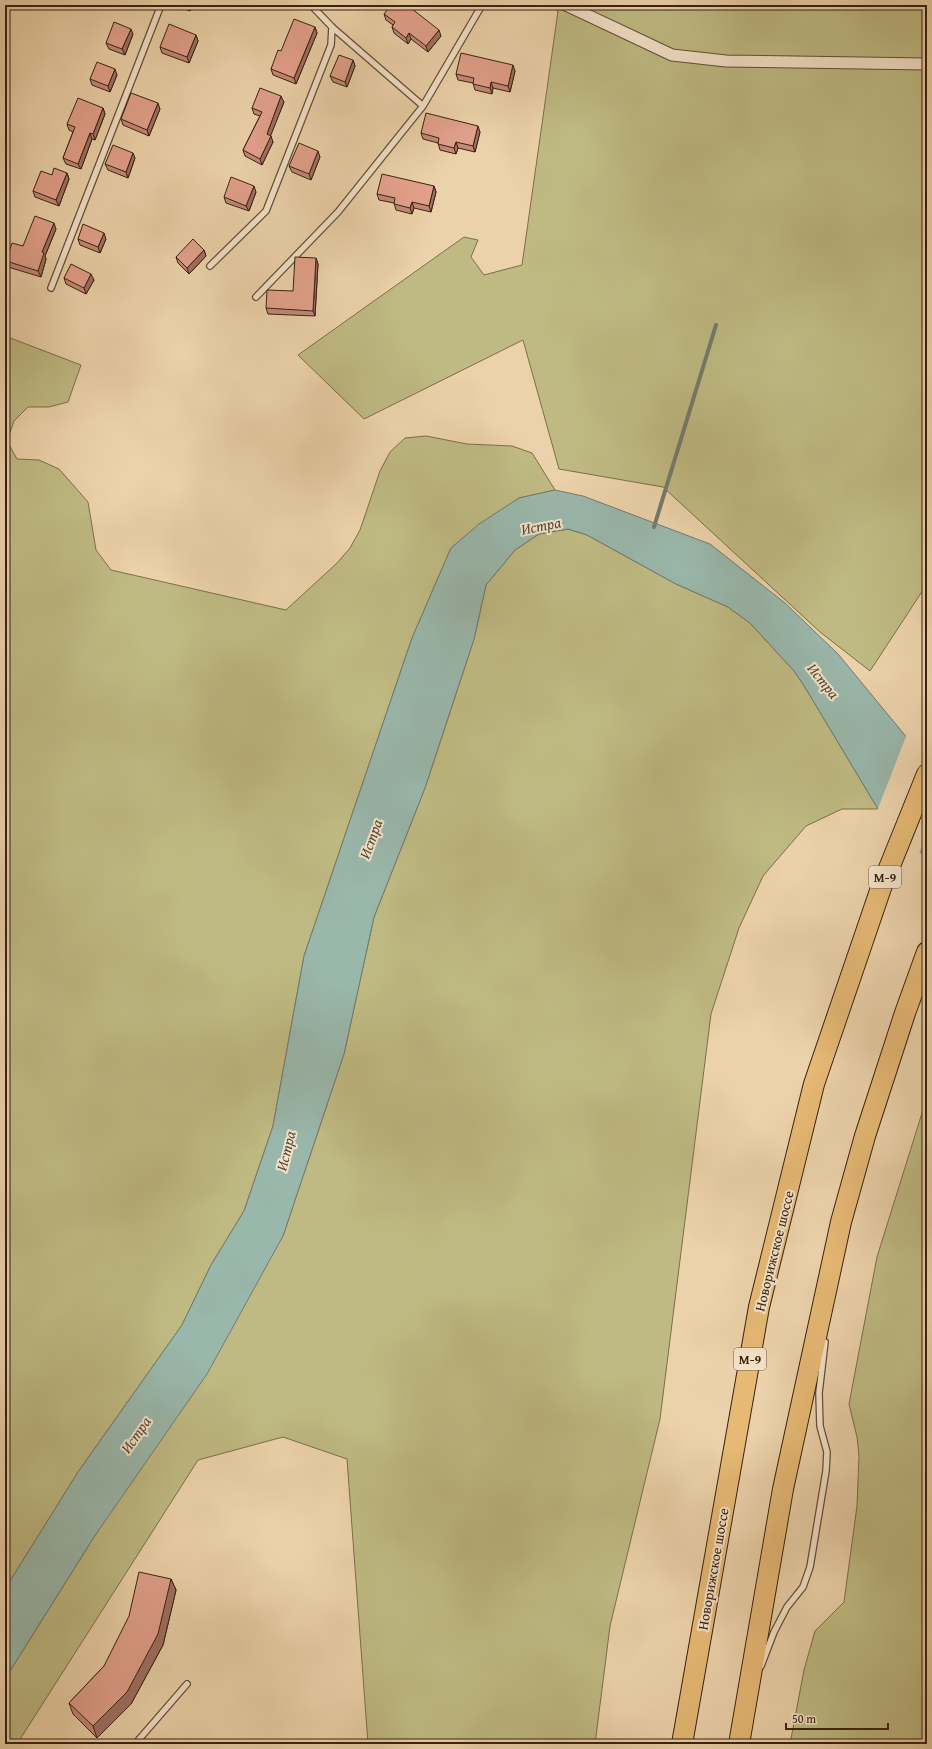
<svg xmlns="http://www.w3.org/2000/svg" width="932" height="1749" viewBox="0 0 932 1749" font-family="'Gentium Book Plus',serif">
<style>
.green{fill:#bfba83;stroke:#7c6e4a}
.water{fill:#99b7ab;stroke:#737b6d}
.pier{fill:#ecd2aa}
.lines{fill:none;stroke-linecap:round;stroke-linejoin:round}
.stream{stroke:#737b6d;stroke-width:4}
.service-casing{stroke:#664d37;stroke-width:8}
.minor-casing{stroke:#664d37;stroke-width:13}
.motorway-casing{stroke:#392111;stroke-width:22}
.service{stroke:#f3e2c8;stroke-width:5.5}
.minor{stroke:#f3e2c8;stroke-width:11}
.motorway{stroke:#e6b975;stroke-width:20}
.wall{fill:#c38a78;stroke:#392111}
.shaded-wall{fill:#9f7162;stroke:#392111}
.building{fill:#e3a18c;stroke:#392111}
.labels{text-anchor:middle;stroke-width:4;stroke-linejoin:round;paint-order:stroke}
.shield{fill:#f3e2c8;stroke:#715b48;stroke-width:1}
.shield-label{font-size:13px;font-weight:bold;fill:#392111}
.street-label{font-size:14px;fill:#392111;stroke:#f3e2c8}
.water-label{font-size:15px;font-style:italic;fill:#514638;stroke:#f3e2c8}
</style>
<rect width="100%" height="100%" fill="#ecd2aa"/>
<filter id="stains"><feTurbulence type="fractalNoise" baseFrequency=".005" numOctaves="4"/><feColorMatrix values="0 0 0 0 .2 0 0 0 0 .09 0 0 0 0 .02 0 0 0 .5 -.17"/></filter>
<radialGradient id="worn" r=".72"><stop offset=".6" stop-color="#630" stop-opacity="0"/><stop offset="1" stop-color="#630" stop-opacity=".3"/></radialGradient>
<path class="green" d="M547,5h380v579l-57,87 -50,-39 -157,-145 -104,-18 -36,-129 -159,79 -66,-64 166,-118 14,3 -7,17 13,18 38,-10 36,-254z
M5,336l76,29 -13,37 -19,5h-21l-14,14 -7,20 10,18 22,1 20,9 29,33 8,48 15,20 175,40 51,-47 13,-15 10,-18 20,-59 10,-19 15,-14 21,-2 41,8 45,2 20,7 23,37 -36,8 -68,50 -39,90 -108,318 -31,170 -29,85 -33,54 -29,60 -104,147 -73,117z
M568,529l19,6 89,49 52,23 22,16 44,48 9,13 75,125h-36l-36,17 -43,50 -24,52 -28,86 -51,405 -50,207 -15,118h-227l-21,-285 -64,-22 -85,23 -181,284h-12v-65l278,-443 61,-182 30,-137 51,-129 49,-149 12,-54 29,-35 24,-16z
M927,1097v647h-137l14,-74 11,-39 29,-29 13,-96 2,-50 -2,-19 -8,-33 28,-147z"/>
<path class="water" d="M555,490l28,6 127,48 75,59 53,51 89,108v97l-49,-50 -75,-125 -9,-13 -44,-48 -22,-16 -52,-23 -89,-49 -19,-6 -29,5 -24,16 -29,35 -12,54 -49,149 -51,129 -30,137 -61,182 -76,138 -113,163 -89,142v-90l73,-117 104,-147 29,-60 33,-54 29,-85 31,-170 108,-318 39,-90 28,-24 40,-26z"/>
<path class="pier" d="M907,734l20,25v74l-8,20 -42,-42z"/>
<g class="lines">
<path class="stream" d="M654,527l62,-202"/>
<g class="service-casing">
<path id="service" d="M311,5l21,22 91,79
M210,266l56,-55 65,-166 1,-18
M51,288l110,-283
M256,297l82,-85 85,-106 59,-101
M761,1666l13,-34 13,-25 16,-20 7,-20 16,-96 1,-19 -7,-26 -1,-33 6,-51
M135,1744l52,-60"/>
</g>
<g class="minor-casing">
<path id="minor" d="M566,5l106,50 54,6 201,3"/>
</g>
<g class="motorway-casing">
<path id="motorway" d="M682,1744l77,-437 55,-223 67,-196 46,-114
M739,1744l44,-255 58,-267 24,-86 40,-123 22,-61"/>
</g>
<use href="#service" class="service"/>
<use href="#minor" class="minor"/>
<use href="#motorway" class="motorway"/>
</g>
<path class="wall" d="M175,5h17l-2,6z
M384,14l57,22 -13,16 -17,-13 -3,5 -14,-11 -2,-6 1,-2 -7,-5z
M315,27l2,6 -21,51 -23,-9 -2,-6 10,-18z
M133,34l-8,21 -16,-6 -3,-6z
M196,35l2,6 -9,22 -27,-10 -2,-6z
M353,60l2,6 -8,21 -14,-5 -3,-6z
M515,71l-5,21 -17,-4 -1,6 -17,-4 -2,-7 -15,-3 -2,-6z
M117,75l-7,17 -18,-7 -2,-6z
M284,102l-14,34 3,6 -11,23 -17,-9 -2,-6 17,-34 -6,-2 -2,-6z
M103,108l2,6 -10,26 -3,-1 -11,30 -15,-5 -3,-6 10,-26 -4,-2 -2,-6z
M160,109l-11,27 -26,-11 -2,-6z
M480,132l-5,20 -17,-4 -2,6 -16,-4 -2,-7 -15,-4 -2,-6z
M320,157l-9,23 -19,-8 -3,-6z
M135,158l-7,20 -20,-8 -3,-6z
M67,173l2,6 -10,27 -24,-9 -2,-6 19,-16z
M434,186l2,6 -5,20 -17,-4 -2,6 -16,-4 -2,-7 -15,-3 -2,-6z
M256,192l-7,19 -23,-8 -2,-6z
M56,229l-11,27 1,3 -5,18 -33,-10 -2,-6 17,-15z
M78,239h28l-6,14 -20,-8z
M204,250l2,6 -17,18 -11,-11 -2,-6z
M316,258l2,6 -3,52 -47,-2 -2,-6 27,-17z
M64,278l30,2 -8,14 -20,-10z
M171,1579l5,11 -13,55 -32,59 -34,34 -24,-24 -4,-11 35,-37z"/>
<path class="shaded-wall" d="M188,5h4l-2,6z
M315,27l2,6 -21,51 -2,-6z
M131,29l2,5 -8,21 -3,-6z
M439,30l2,6 -13,16 -2,-6z
M409,33l2,6 -3,5 -2,-6z
M196,35l2,6 -9,22 -2,-6z
M353,60l2,6 -8,21 -2,-5z
M513,65l2,6 -5,21 -2,-6z
M115,69l2,6 -7,17 -2,-6z
M491,82l2,6 -1,6 -2,-6z
M281,96l3,6 -15,38 -2,-6z
M158,103l2,6 -11,27 -2,-6z
M103,108l2,6 -10,26 -2,-6z
M478,126l2,6 -5,20 -2,-6z
M90,133l2,6 -11,30 -3,-5z
M271,136l2,6 -11,23 -2,-6z
M456,142l2,6 -2,6 -2,-6z
M318,151l2,6 -9,23 -2,-6z
M133,153l2,5 -7,20 -2,-6z
M67,173l2,6 -10,27 -3,-6z
M254,186l2,6 -7,19 -3,-5z
M434,186l2,6 -5,20 -2,-6z
M412,202l2,6 -2,6 -2,-6z
M54,223l2,6 -11,27 1,3 -5,18 -3,-6 4,-19z
M104,233l2,6 -6,14 -2,-6z
M204,250l2,6 -17,18 -2,-6z
M316,258l2,6 -3,52 -2,-5z
M91,274l3,6 -8,14 -2,-6z
M171,1579l5,11 -13,55 -32,59 -34,34 -4,-12z"/>
<path class="building" d="M391,5h16l32,25 -13,16 -17,-13 -3,5 -14,-11 3,-5 -11,-8z
M294,19l21,8 -21,51 -23,-9 7,-19 3,1z
M114,22l17,7 -9,20 -16,-6z
M169,24l27,11 -9,22 -27,-10z
M461,53l52,12 -5,21 -17,-4 -1,6 -17,-4 1,-6 -18,-4z
M339,55l14,5 -8,22 -15,-6z
M97,62l18,7 -7,17 -18,-7z
M260,88l21,8 -14,38 4,2 -11,23 -17,-9 19,-38 -10,-4z
M131,93l27,10 -11,27 -26,-11z
M78,98l25,10 -10,26 -3,-1 -12,31 -15,-6 12,-31 -8,-3z
M426,113l52,13 -5,20 -17,-4 -2,6 -16,-4 1,-6 -18,-5z
M299,143l19,8 -9,23 -20,-8z
M113,145l20,8 -7,19 -21,-8z
M54,168l13,5 -11,27 -23,-9 8,-20 11,4z
M382,174l52,12 -5,20 -17,-4 -2,6 -16,-4 1,-6 -18,-4z
M231,177l23,9 -8,20 -22,-9z
M35,216l19,7 -12,29 2,1 -6,18 -32,-10 6,-18 11,3z
M83,224l21,9 -6,14 -20,-8z
M193,239l11,11 -17,18 -11,-11z
M295,257l21,1 -3,53 -47,-3 1,-18 26,1z
M71,264l20,10 -7,14 -20,-10z
M139,1572l32,7 -13,55 -31,58 -34,34 -24,-23 35,-37 25,-50z"/>
<g class="labels">
<g class="shield">
<rect x="869" y="866" width="32" height="22" rx="3"/>
<rect x="734" y="1348" width="32" height="22" rx="3"/>
</g>
<g class="shield-label">
<text x="885" y="882">М-9</text>
<text x="750" y="1364">М-9</text>
</g>
<g class="street-label">
<text transform="translate(774 1251) rotate(-76)" y="5">Новорижское шоссе</text>
<text transform="translate(713 1569) rotate(-80)" y="5">Новорижское шоссе</text>
</g>
<g class="water-label">
<text transform="translate(541 526) rotate(-11)" y="5">Истра</text>
<text transform="translate(823 681) rotate(51)" y="5">Истра</text>
<text transform="translate(371 839) rotate(-70)" y="5">Истра</text>
<text transform="translate(286 1151) rotate(-76)" y="5">Истра</text>
<text transform="translate(136 1435) rotate(-55)" y="5">Истра</text>
</g>
</g>
<rect width="932" height="1749" fill="none" stroke="#ecd2aa" stroke-width="20"/>
<rect x="6" y="6" width="920" height="1737" fill="none" stroke="#392111" stroke-width="2"/>
<rect x="10" y="10" width="912" height="1729" fill="none" stroke="#392111"/>
<path d="M786 1723v6h102v-6" fill="none" stroke="#392111" stroke-width="2"/>
<text x="792" y="1723" font-size="12" fill="#392111" stroke="#f3e2c8" stroke-width="3" paint-order="stroke">50 m</text>
<rect width="100%" height="100%" filter="url(#stains)"/>
<rect width="100%" height="100%" fill="url(#worn)"/>
</svg>
